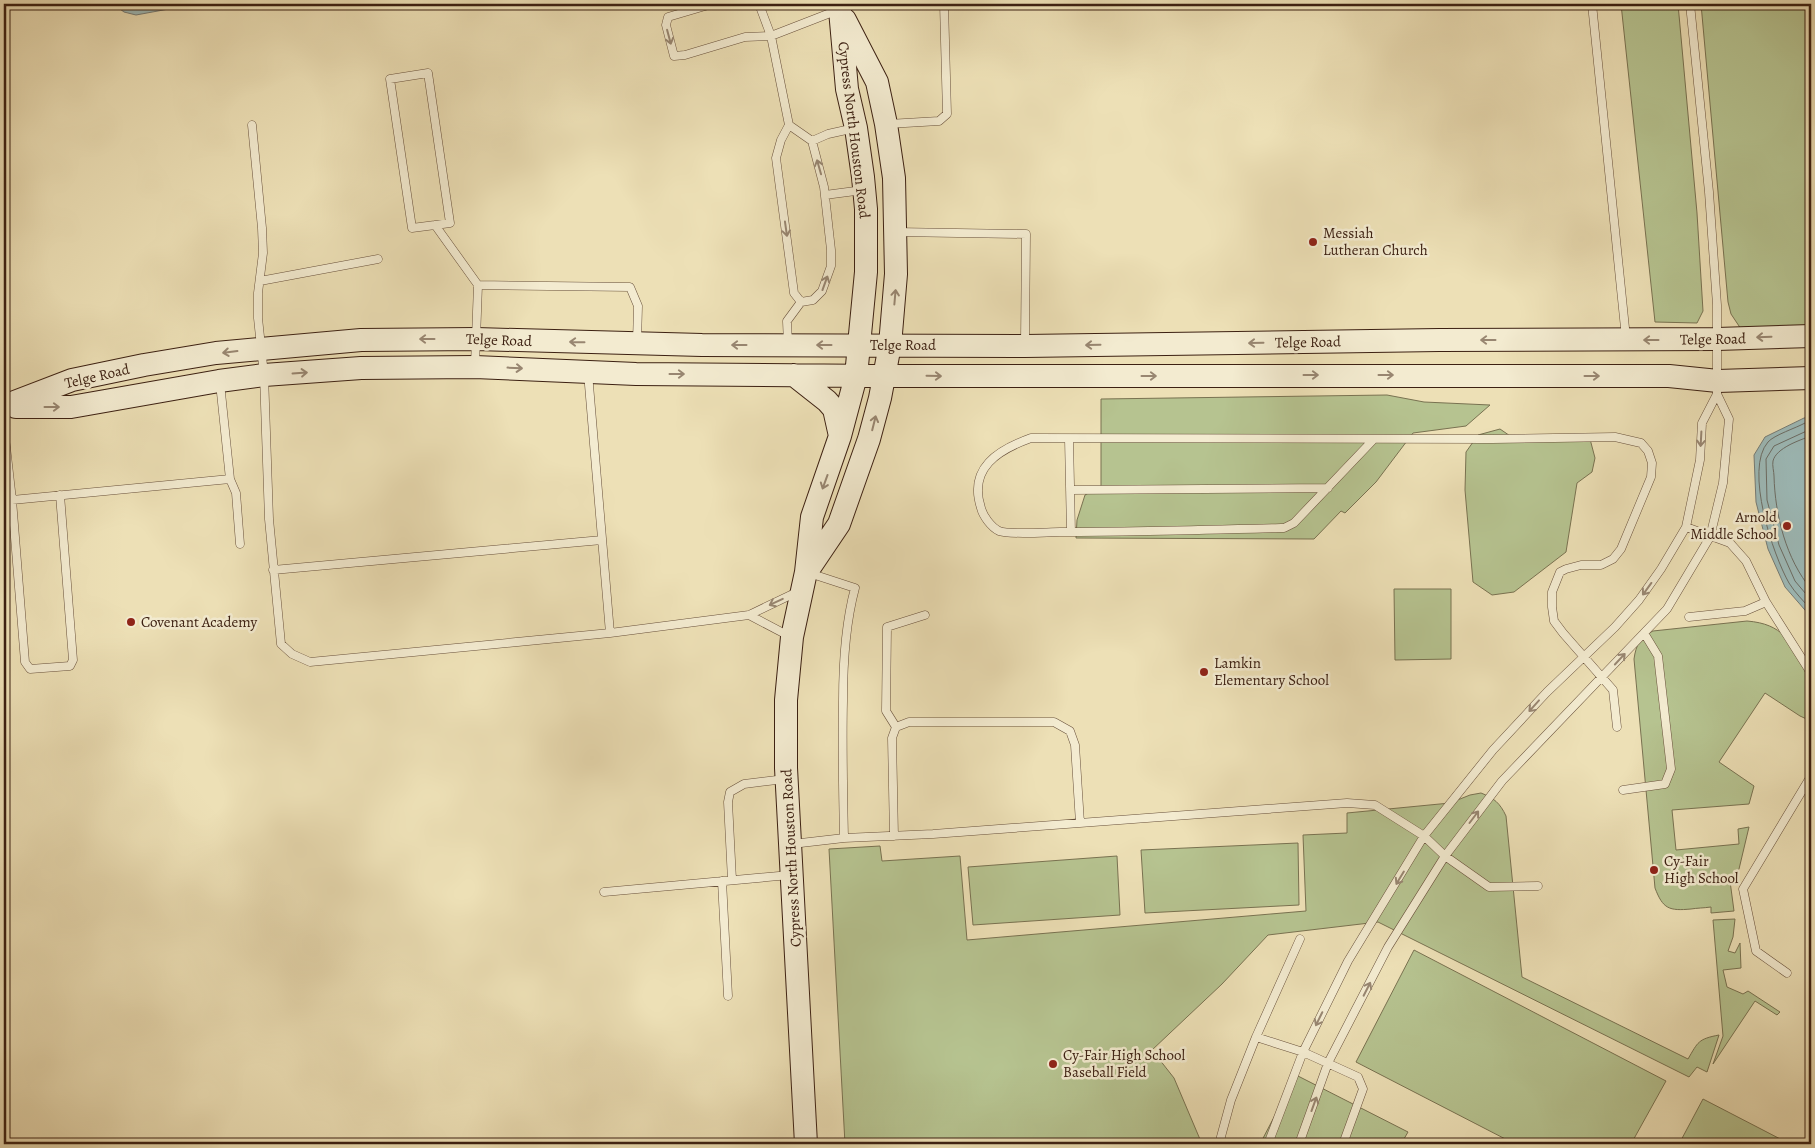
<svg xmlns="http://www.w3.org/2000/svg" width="1815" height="1148" viewBox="0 0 1815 1148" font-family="Alegreya,serif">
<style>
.green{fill:#b6c390;stroke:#797251}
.water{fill:#9dbab8;stroke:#767c76}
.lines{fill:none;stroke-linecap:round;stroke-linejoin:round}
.shore{stroke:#6c6d65;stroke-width:1}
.lane-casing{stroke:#68503b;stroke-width:9}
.secondary-casing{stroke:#3c2012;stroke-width:24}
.lane{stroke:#f3ebd0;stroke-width:8}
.secondary{stroke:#f3ebd0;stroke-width:22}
.oneway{stroke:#988671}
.poi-dot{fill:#8f2418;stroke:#f3ebd0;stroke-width:2}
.labels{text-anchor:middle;stroke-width:5;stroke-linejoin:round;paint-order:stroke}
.street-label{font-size:15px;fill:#3c2012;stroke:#f3ebd0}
.poi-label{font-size:15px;fill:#3c2012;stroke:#f3ebd0;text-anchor:start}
</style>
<rect width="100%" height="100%" fill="#ede0b6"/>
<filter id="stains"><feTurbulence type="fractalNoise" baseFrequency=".004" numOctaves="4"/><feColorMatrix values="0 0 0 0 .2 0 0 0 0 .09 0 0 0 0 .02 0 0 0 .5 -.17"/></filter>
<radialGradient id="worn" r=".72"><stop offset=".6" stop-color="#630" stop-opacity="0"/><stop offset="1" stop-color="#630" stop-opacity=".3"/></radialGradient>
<path class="green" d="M1621,4h57l19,209 6,98 -6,12 -42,-1z
M1701,4h110v322l-70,3 -10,-15 -3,-12z
M1387,395l37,7 66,3 -24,21 -53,7 -37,49 -31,31 -4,-2 -27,28 -238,-1 1,-18 8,-25 16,-9v-87z
M1500,429l16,11 74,-1 5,19 -3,14 -15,11 -11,69 -52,40 -22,3 -19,-13 -8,-92 1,-38 12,-17z
M1394,589h57v70l-56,1z
M1747,621c37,3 41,21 64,45v55l-11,-5 -35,-23 -46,69 35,24 -5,18 -77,6 4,40 63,-6 -1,-15 11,-2 -10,42 -9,12 4,30 -23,2v-6c-7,1 -14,1 -20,2 -22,2 -28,0 -36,-21l-21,-229c2,-14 6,-22 19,-28z
M1481,793c13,5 19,10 25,23l16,161 166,82c10,-17 10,-20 31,-24l-12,37 -10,-5 -8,10 -311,-155 -110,13 -46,49 -70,66 22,28 28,66h-357l-16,-295 51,-3 2,15 78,-5 7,84 339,-29 -3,-76 44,-2v-20l103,-10 20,-8z
M1298,843l1,62 -154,8 -4,-63z
M1117,856l3,59 -147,10 -5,-58z
M1735,919l-2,18 -5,14 7,2 5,-10 1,25 -18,2 4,17 16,7 5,-3 32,21 -3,3 -22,-14 -42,63 10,-28 -10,-116z
M1414,950l252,131 -35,63h-116l-159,-82z
M1296,1075l112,57 -7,12h-141z
M1703,1099l85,44 -1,1h-108z"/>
<path class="water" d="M116,4h80l-60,11 -12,-3 -8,-6z
M1811,417v200l-26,-30 -17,-38 -12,-47 -2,-47 11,-18 39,-19z"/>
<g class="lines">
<path class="shore" d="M121,4c15,10 32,3 49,0
M1811,422l-6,1c-9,5 -31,12 -37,19 -24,27 5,113 21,141 6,10 15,18 22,27
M1811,429l-37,17 -8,13 1,41 12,45 16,36 16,19
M1811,436c-11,4 -35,12 -38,25 -1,4 1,11 1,15 1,39 12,83 37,113"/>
<g class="lane-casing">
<path id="lane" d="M712,4l-44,13 -2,8 8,31 11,-1 60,-18 26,-1 67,-26
M759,4l12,32 18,89
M1592,4l34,334
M888,124l51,-3 8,-7 -3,-110
M252,125l10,103 1,25 -5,40v25l6,57 5,144 12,125 11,10 18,8 300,-29 139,-18 48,-23
M812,141l16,-7 27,-6
M825,195l38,-5
M435,225l15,-2 -22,-150 -38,6 22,149 23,-3 43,60
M896,232l130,2 -1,110
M260,281l118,-22
M788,344l-1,-23 14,-19 12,-2 9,-9 9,-25v-16l-7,-63 -12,-46 -23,-16 -8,15 -5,18 18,135 7,9
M475,365l3,-80 152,2 8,19 -1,36
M588,373l22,260
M220,383l10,96 6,14 4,51
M4,429l8,71 13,162 5,7 40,-3 3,-6 -13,-165
M1069,439l2,93
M1374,439l-80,84 -10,5c-75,2 -149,4 -224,4 -12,0 -51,3 -61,-1 -8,-4 -16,-15 -18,-23 -13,-40 17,-58 50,-70l461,1 123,-2 26,6 7,8 4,12 -1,14 -30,72 -8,10 -12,6h-20l-15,4 -6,3 -8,20v15l2,14 9,12 50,57 4,37
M1070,490l258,-2
M12,500l218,-21
M1686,527l44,16 16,18 20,41 45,71
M273,570l329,-30
M809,573l46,15c-10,37 -12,75 -12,113 -1,46 0,91 1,137
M749,615l40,21
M1689,617l56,-6 21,-9
M896,727l13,-5h145l16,9 5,14 5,78
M1623,790l42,-6 6,-15 -13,-113 -14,-23
M894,836l-2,-98 4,-11 -10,-16 1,-84 38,-12
M792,844l52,-6 89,-4 414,-31 28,2 49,31 21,20 44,31 49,-1
M732,880l-4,-78 2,-10 14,-8 41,-5
M722,881l6,115
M604,892l186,-17
M1787,973l-31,-22 -13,-62 68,-113
M1256,1037l44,-98
M1219,1144l12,-44 25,-63 47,15 55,25 5,12 -20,55
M1268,1144l35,-92 45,-91 76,-125 69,-86 54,-58 68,-65 24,-27 22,-31 25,-42 14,-67 2,-37 15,-29
M1299,1144l29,-81 60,-116 57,-91 57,-75 165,-172 43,-72 13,-54 6,-64 -12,-25v-89l-8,-113 -19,-188"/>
</g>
<g class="secondary-casing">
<path id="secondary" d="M794,375l33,26 7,8 6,27
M4,406l68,-26 72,-15 72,-12 145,-13 115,-1 226,6 323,1 414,-6 278,-1 94,-3
M16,407h55l148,-26 45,-6 97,-7 114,-1 161,7 249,2h784l49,5 93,-3
M808,570l31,-46 30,-85 11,-41 10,-53 6,-71 -2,-96 -8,-54 -9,-42 -32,-62
M806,1144l-20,-376v-68l6,-63 14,-65 6,-55 28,-81 16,-60 10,-104v-63l-3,-32 -7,-49 -9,-39 -7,-79"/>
</g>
<use href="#lane" class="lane"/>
<use href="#secondary" class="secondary"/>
</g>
<defs><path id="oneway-shaft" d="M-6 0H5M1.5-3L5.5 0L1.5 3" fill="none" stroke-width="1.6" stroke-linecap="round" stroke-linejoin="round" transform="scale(1.25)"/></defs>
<g class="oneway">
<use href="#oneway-shaft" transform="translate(669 37) rotate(75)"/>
<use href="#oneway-shaft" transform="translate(819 167) rotate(-106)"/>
<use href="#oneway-shaft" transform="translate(786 229) rotate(82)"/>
<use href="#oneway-shaft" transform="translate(825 283) rotate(-70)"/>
<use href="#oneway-shaft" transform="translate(895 297) rotate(-85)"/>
<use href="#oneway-shaft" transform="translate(1764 337) rotate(178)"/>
<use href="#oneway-shaft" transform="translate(427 339) rotate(180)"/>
<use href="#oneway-shaft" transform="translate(1488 340) rotate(180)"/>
<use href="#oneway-shaft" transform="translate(1651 340) rotate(180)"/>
<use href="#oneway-shaft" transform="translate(577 342) rotate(-179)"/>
<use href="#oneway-shaft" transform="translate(1256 343) rotate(179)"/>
<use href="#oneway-shaft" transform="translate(739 345) rotate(-180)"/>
<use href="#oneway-shaft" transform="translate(824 345) rotate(180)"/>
<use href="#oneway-shaft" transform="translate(1093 345) rotate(179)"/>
<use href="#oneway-shaft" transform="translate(230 352) rotate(173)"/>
<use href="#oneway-shaft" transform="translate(515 368) rotate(3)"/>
<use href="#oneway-shaft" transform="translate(300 373) rotate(-4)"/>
<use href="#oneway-shaft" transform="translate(677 374)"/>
<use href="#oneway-shaft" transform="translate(1311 375)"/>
<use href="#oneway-shaft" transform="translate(1386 375)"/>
<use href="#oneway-shaft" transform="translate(934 376) rotate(1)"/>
<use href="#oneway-shaft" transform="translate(1149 376)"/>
<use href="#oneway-shaft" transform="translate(1592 376)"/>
<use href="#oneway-shaft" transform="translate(52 407)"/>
<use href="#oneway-shaft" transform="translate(874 423) rotate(-76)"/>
<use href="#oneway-shaft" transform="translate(1701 439) rotate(93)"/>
<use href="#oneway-shaft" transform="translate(825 482) rotate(110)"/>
<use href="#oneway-shaft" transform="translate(1647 589) rotate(126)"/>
<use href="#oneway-shaft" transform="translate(776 602) rotate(155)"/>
<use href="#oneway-shaft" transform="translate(1620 659) rotate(-47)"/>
<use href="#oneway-shaft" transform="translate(1534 706) rotate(132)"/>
<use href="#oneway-shaft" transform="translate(1474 817) rotate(-53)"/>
<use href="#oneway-shaft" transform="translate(1400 878) rotate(121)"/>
<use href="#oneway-shaft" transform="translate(1367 989) rotate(-63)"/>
<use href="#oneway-shaft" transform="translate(1319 1019) rotate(116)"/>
<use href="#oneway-shaft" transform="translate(1314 1104) rotate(-70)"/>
</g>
<g class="poi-dot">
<circle cx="1313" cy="242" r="5"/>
<circle cx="1787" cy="526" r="5"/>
<circle cx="131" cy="622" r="5"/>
<circle cx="1204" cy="672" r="5"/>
<circle cx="1654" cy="870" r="5"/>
<circle cx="1053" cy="1064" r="5"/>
</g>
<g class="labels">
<g class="street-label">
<text transform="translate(854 130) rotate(83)" y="5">Cypress North Houston Road</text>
<text transform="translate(1713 339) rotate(-1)" y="5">Telge Road</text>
<text transform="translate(499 340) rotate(2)" y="5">Telge Road</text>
<text transform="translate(1308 342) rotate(-1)" y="5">Telge Road</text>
<text x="903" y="350">Telge Road</text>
<text transform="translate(97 376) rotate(-13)" y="5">Telge Road</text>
<text transform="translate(791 858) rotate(-93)" y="5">Cypress North Houston Road</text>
</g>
<g class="poi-label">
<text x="1323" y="238">Messiah<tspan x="1323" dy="17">Lutheran Church</tspan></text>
<text x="1777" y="522" text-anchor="end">Arnold<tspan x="1777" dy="17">Middle School</tspan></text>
<text x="141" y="627">Covenant Academy</text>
<text x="1214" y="668">Lamkin<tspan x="1214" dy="17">Elementary School</tspan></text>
<text x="1664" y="866">Cy-Fair<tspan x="1664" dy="17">High School</tspan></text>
<text x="1063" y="1060">Cy-Fair High School<tspan x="1063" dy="17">Baseball Field</tspan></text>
</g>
</g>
<rect width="1815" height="1148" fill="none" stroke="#ede0b6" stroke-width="20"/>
<rect x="5" y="5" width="1805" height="1138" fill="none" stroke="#3c2012" stroke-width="2.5"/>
<rect x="10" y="10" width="1795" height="1128" fill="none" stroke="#3c2012"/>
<rect width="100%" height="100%" filter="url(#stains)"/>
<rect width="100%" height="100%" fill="url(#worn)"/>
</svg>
